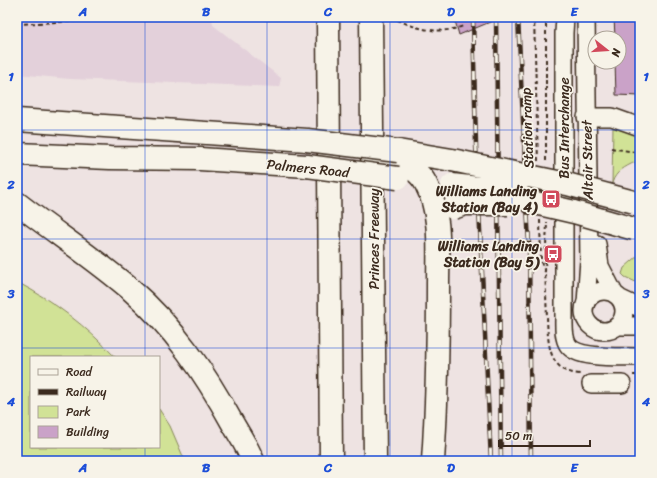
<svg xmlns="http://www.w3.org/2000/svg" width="657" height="478" viewBox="0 0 657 478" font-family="Sriracha,sans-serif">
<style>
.built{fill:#e3d0da}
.green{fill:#d1e296;stroke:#86865a}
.building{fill:#caa2c8;stroke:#3b2a1e}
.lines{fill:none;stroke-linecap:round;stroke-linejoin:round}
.minor-casing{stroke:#3b2a1e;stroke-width:20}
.highway-casing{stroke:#3b2a1e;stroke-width:25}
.path{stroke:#3b2a1e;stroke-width:2;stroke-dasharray:4 3;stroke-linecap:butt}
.minor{stroke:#f7f3e8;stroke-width:17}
.highway{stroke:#f7f3e8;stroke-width:22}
.rail-casing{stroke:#3b2a1e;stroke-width:4.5}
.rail{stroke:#f7f3e8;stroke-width:3;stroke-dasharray:9;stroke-linecap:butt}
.highway-bridge-casing{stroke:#3b2a1e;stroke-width:25;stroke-linecap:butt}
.highway-bridge{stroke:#f7f3e8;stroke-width:22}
.grid{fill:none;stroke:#1d4ed8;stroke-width:1;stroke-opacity:0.55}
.labels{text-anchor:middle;stroke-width:3.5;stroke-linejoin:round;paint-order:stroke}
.street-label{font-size:14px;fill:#3b2a1e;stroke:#f7f3e8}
.poi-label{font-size:14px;font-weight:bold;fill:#3b2a1e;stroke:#f7f3e8;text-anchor:end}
.neatline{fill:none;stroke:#1d4ed8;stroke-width:1.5}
.grid-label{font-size:13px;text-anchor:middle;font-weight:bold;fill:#1d4ed8}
</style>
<rect width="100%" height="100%" fill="#eee3e2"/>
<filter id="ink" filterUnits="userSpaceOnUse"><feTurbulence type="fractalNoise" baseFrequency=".025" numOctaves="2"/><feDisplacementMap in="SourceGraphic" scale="8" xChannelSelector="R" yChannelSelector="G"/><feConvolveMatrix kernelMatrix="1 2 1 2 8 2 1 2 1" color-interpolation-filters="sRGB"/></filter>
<g filter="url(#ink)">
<path class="built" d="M17,17h195l1,8 68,53 -2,9 -209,-8 -53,-5z"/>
<path class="green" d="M613,126l27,7v50l-5,-21c-10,5 -19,9 -23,21z
M640,254v30l-15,-7 -3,-3 2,-6z
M17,282c38,20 69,44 98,75h-84v90h128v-38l11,17 15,35h-168z"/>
<path class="building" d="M454,17h48l-43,18z
M614,17h26v79l-24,-1 -1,-33h4v-24h-4z"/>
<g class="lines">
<g class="minor-casing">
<path id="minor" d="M565,17l-1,16v284c0,8 -1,20 4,28 10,15 55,11 72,12
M586,117h26l28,10
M597,244l3,22 14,27
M584 311a20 20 0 1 1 40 0a20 20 0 1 1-40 0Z
M621,299l19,9
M586,303l3,-43 -3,-243
M617,326h23
M591,384h31"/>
</g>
<g class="highway-casing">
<path id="highway" d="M328,17l3,444
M371,17l4,444
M17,120l290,20
M381,149c15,10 37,19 45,35 16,30 12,69 12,101 0,59 -1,118 -5,176
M398,151l54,9
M17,154l93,4 90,1 107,7
M17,203c37,29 77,55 113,86 44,38 75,84 103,135 7,12 15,24 20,37"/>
</g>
<path class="path" d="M391,17c23,11 47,19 72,9
M534,17l4,145
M546,17v147
M17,24l145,-7
M611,148l29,5
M540,220l1,42 4,10c1,15 1,29 2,44 1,25 0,57 34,58
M545,272l2,-50
M633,375h7"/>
<use href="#minor" class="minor"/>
<use href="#highway" class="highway"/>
<g class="rail-casing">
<path id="rail" d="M473,17l3,128 15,316
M496,17l5,444
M518,17l11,228 2,216"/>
</g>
<use href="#rail" class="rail"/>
<g class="highway-bridge-casing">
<path id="highway-bridge" d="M307,140l91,11
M452,160l115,24 67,18
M307,166l91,12
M452,185l52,6 16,5 11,6 43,10 60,17
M453,208l12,-4h43"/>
</g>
<use href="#highway-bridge" class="highway-bridge"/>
</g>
</g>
<path class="grid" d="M145,17v340M267,17v444M390,17v444M512,17v444M17,130h623M17,239h623M17,348h623M145,447v14"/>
<defs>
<g id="bus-square" transform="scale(1)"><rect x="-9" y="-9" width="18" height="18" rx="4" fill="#d1495b" stroke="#f7f3e8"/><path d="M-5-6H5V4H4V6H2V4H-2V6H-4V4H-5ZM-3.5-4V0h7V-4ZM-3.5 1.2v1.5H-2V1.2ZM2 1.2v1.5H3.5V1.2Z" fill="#fff"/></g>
</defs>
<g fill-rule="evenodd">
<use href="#bus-square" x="551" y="199"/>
<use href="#bus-square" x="553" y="254"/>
</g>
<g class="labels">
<g class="street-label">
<text transform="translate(527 128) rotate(-92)" y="5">Station ramp</text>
<text transform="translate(564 128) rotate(-90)" y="5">Bus Interchange</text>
<text transform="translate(587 160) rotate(-91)" y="5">Altair Street</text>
<text transform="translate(308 168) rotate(6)" y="5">Palmers Road</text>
<text transform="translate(374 239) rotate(-90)" y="5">Princes Freeway</text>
</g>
<g class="poi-label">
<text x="537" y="196">Williams Landing<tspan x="537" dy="16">Station (Bay 4)</tspan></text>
<text x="539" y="251">Williams Landing<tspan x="539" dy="16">Station (Bay 5)</tspan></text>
</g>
</g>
<rect width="657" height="478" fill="none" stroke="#f7f3e8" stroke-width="44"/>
<rect x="30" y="356" width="130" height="92" fill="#f7f3e8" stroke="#aca397"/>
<rect x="38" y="369" width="20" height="6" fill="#f7f3e8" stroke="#aca397"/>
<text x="66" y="376" font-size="12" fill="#3b2a1e">Road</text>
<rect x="38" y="389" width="20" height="6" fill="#3b2a1e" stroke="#aca397"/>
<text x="66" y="396" font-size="12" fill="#3b2a1e">Railway</text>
<rect x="38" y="406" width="20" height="12" fill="#d1e296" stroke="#aca397"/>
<text x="66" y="416" font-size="12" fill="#3b2a1e">Park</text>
<rect x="38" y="426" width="20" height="12" fill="#caa2c8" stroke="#aca397"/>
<text x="66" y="436" font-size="12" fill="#3b2a1e">Building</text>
<g transform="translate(607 50) rotate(107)"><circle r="19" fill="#f7f3e8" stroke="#aca397"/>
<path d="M0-3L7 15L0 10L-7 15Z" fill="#d1495b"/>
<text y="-6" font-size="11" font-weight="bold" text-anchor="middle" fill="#3b2a1e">N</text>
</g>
<path d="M499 440v6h91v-6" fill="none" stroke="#3b2a1e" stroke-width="2"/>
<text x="505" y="440" font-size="12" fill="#3b2a1e" stroke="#f7f3e8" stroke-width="3" paint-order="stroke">50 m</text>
<rect x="22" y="22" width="613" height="434" class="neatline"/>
<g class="grid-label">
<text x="83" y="16">A</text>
<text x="206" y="16">B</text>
<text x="328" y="16">C</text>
<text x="451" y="16">D</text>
<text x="574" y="16">E</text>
<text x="11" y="81">1</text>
<text x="646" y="81">1</text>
<text x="11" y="189">2</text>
<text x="646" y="189">2</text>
<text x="11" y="298">3</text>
<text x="646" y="298">3</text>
<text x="11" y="406">4</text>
<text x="646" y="406">4</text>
<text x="83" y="472">A</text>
<text x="206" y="472">B</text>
<text x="328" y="472">C</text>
<text x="451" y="472">D</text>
<text x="574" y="472">E</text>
</g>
</svg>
